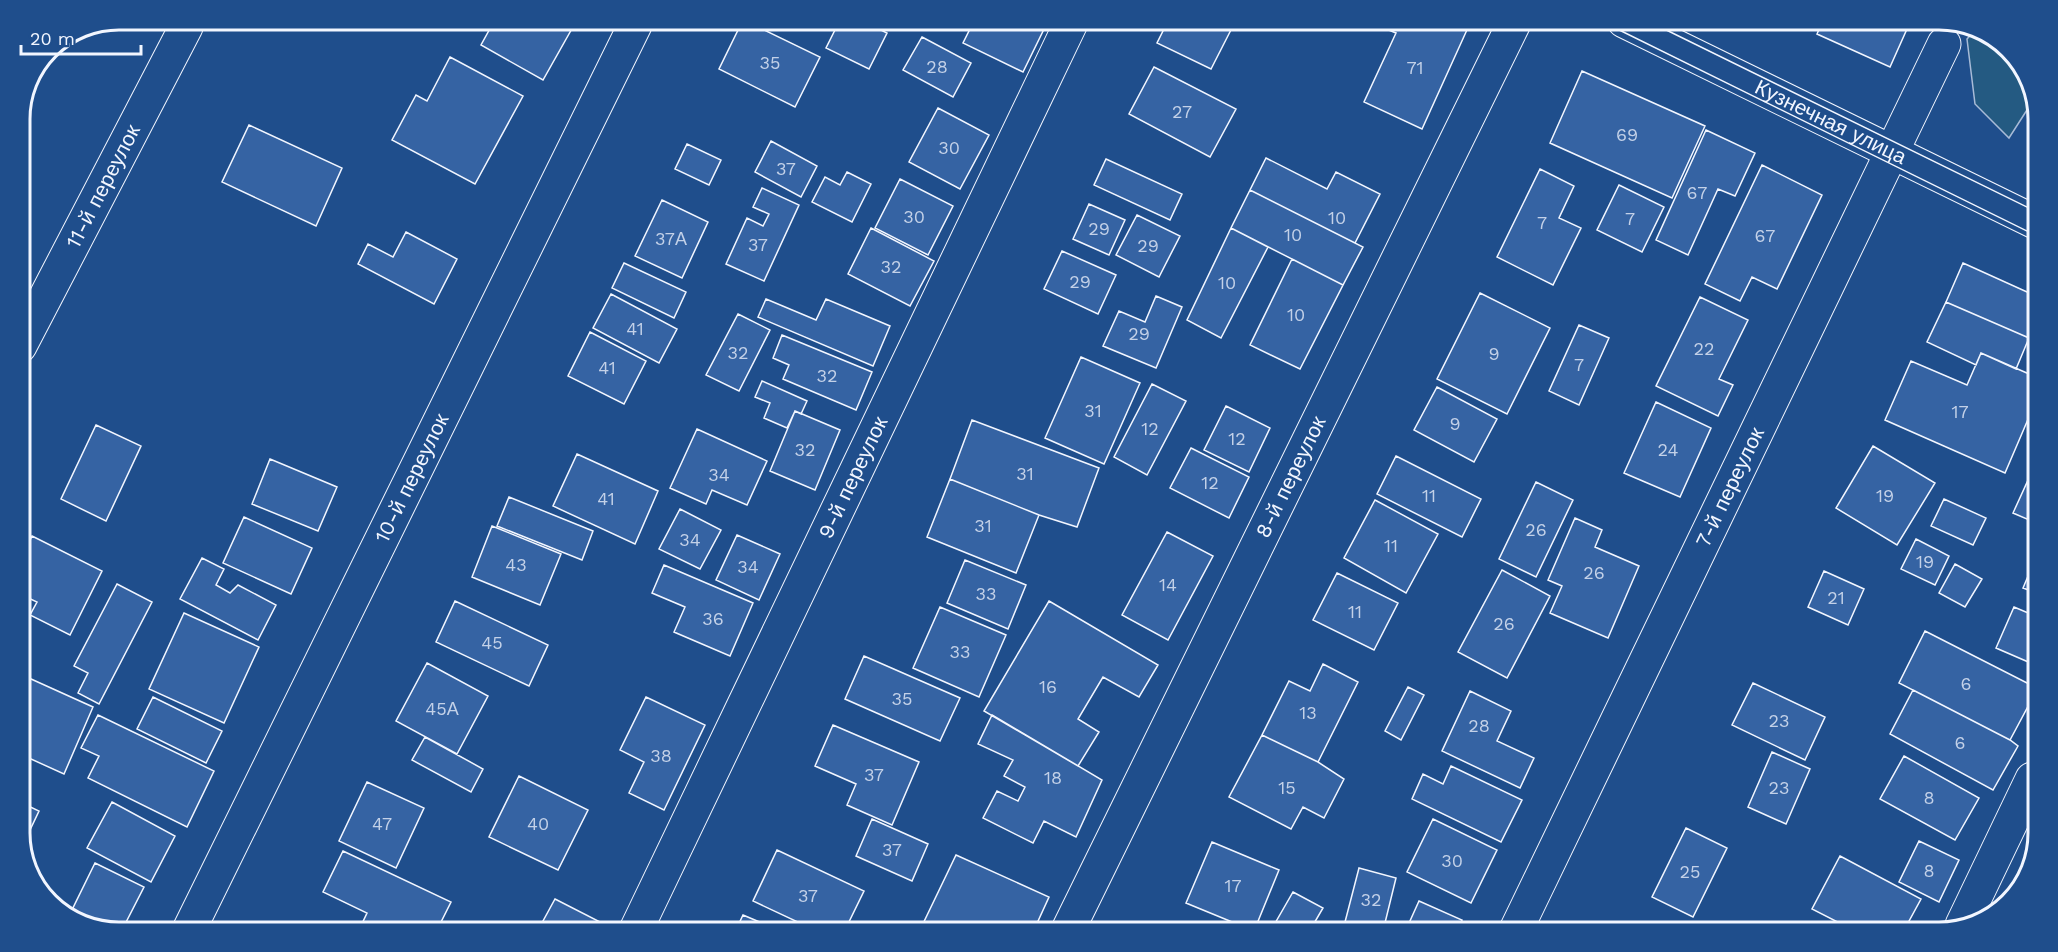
<svg xmlns="http://www.w3.org/2000/svg" width="2058" height="952" viewBox="0 0 2058 952" font-family="'Work Sans',sans-serif">
<style>
.green{fill:#245a82;stroke:#a8bbd7;stroke-width:1.5}
.building{fill:#3563a3;stroke:#f2f6ff;stroke-width:1.5}
.lines{fill:none;stroke-linecap:round;stroke-linejoin:round}
.minor-casing{stroke:#f2f6ff;stroke-width:35}
.minor{stroke:#1f4e8c;stroke-width:33}
.tram{stroke:#f2f6ff;stroke-width:1.5}
.labels{text-anchor:middle;stroke-width:4.5;stroke-linejoin:round;paint-order:stroke}
.number-label{font-size:18px;fill:#c3d1e8}
.street-label{font-size:21px;fill:#f2f6ff;stroke:#1f4e8c}
.rim{fill:none;stroke:#f2f6ff;stroke-width:3}
</style>
<rect width="100%" height="100%" fill="#1f4e8c"/>
<path class="green" d="M1978,27l44,37 12,35 -25,39 -34,-34 -8,-65z"/>
<path class="building" d="M1823,20h88l-21,47 -73,-33z
M1471,21l-49,108 -58,-27 32,-69 -15,-6 3,-5z
M1235,22l-24,47 -54,-26 10,-20z
M973,23h74l-24,49 -60,-29z
M741,24h28l-3,7 54,26 -25,50 -76,-38z
M838,24h31l18,9 -18,36 -43,-21z
M492,25h82l-31,55 -62,-35z
M922,37l49,26 -18,34 -50,-27z
M450,57l73,39 -48,88 -83,-44 24,-45 11,6z
M1154,67l82,42 -26,48 -81,-43z
M1582,71l123,55 -33,72 -122,-55z
M938,108l51,27 -29,54 -51,-27z
M2038,121v22l-9,-4z
M249,125l93,43 -26,58 -94,-44z
M1706,130l49,23 -20,43 -17,-7 -30,66 -32,-15z
M771,141l46,25 -16,31 -46,-25z
M687,144l34,16 -12,25 -34,-16z
M1266,158l61,31 9,-17 44,22 -25,49 -105,-53z
M1106,159l76,35 -12,26 -76,-35z
M1762,165l60,30 -45,94 -25,-12 -12,24 -35,-17z
M1540,169l34,17 -15,32 22,10 -28,57 -56,-28z
M847,172l24,12 -19,38 -40,-20 13,-25 15,8z
M900,179l53,27 -25,49 -53,-27z
M1619,185l45,22 -22,45 -45,-22z
M762,188l37,17 -35,76 -38,-17 21,-46 16,8 6,-12 -16,-7z
M1250,190l113,57 -20,38 -112,-57z
M662,200l46,22 -26,56 -47,-22z
M1089,204l36,16 -16,35 -36,-16z
M1137,215l43,21 -21,41 -43,-22z
M871,228l63,33 -24,45 -62,-32z
M1231,228l37,19 -47,91 -34,-18z
M406,232l51,27 -23,45 -76,-40 10,-20 25,13z
M1062,251l54,24 -18,39 -54,-25z
M1292,259l51,26 -43,84 -50,-24z
M624,263l62,29 -12,26 -62,-30z
M1963,263l73,33v45l-90,-39z
M1480,293l70,35 -43,86 -70,-35z
M611,294l66,35 -18,34 -66,-35z
M1156,296l26,11 -26,61 -53,-22 16,-35 26,11z
M1700,297l48,23 -29,59 14,6 -15,31 -62,-30z
M766,299l50,21 10,-21 64,27 -17,40 -115,-49z
M1946,302l83,36 -13,31 -35,-16 -5,12 -49,-23z
M738,314l32,16 -31,61 -33,-16z
M1579,325l30,13 -30,67 -30,-14z
M590,332l56,29 -22,43 -56,-28z
M782,335l90,37 -16,38 -73,-31 6,-14 -16,-7z
M1981,353l55,24 -1,26 -30,70 -120,-53 26,-59 56,24z
M1081,357l59,26 -36,81 -59,-26z
M762,381l45,20 -6,13 -6,-3 -8,17 -23,-10 6,-15 -15,-6z
M1152,384l34,17 -39,74 -33,-18z
M1437,387l60,32 -23,43 -60,-32z
M1656,402l55,26 -31,69 -56,-24z
M1226,406l44,22 -21,44 -45,-22z
M795,411l45,19 -25,60 -45,-19z
M972,420l127,48 -22,59 -38,-12 -89,-36z
M96,425l45,21 -35,75 -45,-22z
M697,429l70,32 -20,44 -35,-15 -6,14 -36,-16z
M1873,446l62,37 -38,62 -61,-37z
M1191,448l58,29 -20,41 -59,-30z
M577,454l81,37 -23,53 -82,-38z
M1396,456l85,43 -19,38 -85,-43z
M270,459l67,28 -19,44 -66,-27z
M2029,478l6,2 -1,42 -21,-9z
M950,479l89,36 -23,58 -89,-36z
M1536,482l37,18 -37,77 -37,-18z
M509,497l84,34 -11,29 -85,-34z
M1944,499l42,19 -13,27 -42,-19z
M1375,500l63,34 -32,59 -62,-35z
M680,509l41,21 -21,39 -41,-20z
M244,517l68,31 -21,46 -68,-31z
M1575,518l27,12 -7,17 44,19 -31,72 -58,-25 12,-27 -14,-6z
M492,526l69,28 -21,51 -68,-28z
M1167,532l46,24 -45,84 -46,-25z
M737,535l43,19 -21,46 -43,-20z
M32,536l70,35 -32,64 -40,-20 7,-13 -17,-8v-33z
M1916,539l33,17 -14,29 -34,-16z
M202,558l22,11 -8,16 14,8 8,-8 38,20 -18,35 -78,-41z
M965,560l61,25 -18,44 -61,-26z
M2034,562v30l-11,-4z
M1955,564l27,15 -17,28 -26,-14z
M664,565l89,38 -23,53 -56,-24 11,-25 -33,-14z
M1502,570l48,26 -43,82 -49,-26z
M1824,571l40,18 -16,36 -40,-18z
M1337,573l61,30 -24,47 -61,-30z
M117,584l35,18 -53,102 -21,-11 10,-20 -14,-7z
M455,601l93,44 -19,41 -93,-44z
M1049,601l109,64 -19,32 -36,-20 -25,42 21,13 -21,34 -94,-55z
M940,607l66,28 -27,62 -66,-29z
M2014,607l19,8v49l-37,-16z
M184,613l75,34 -35,76 -75,-34z
M1925,631l108,55v11l-23,43 -111,-57z
M864,656l96,42 -20,43 -95,-42z
M427,663l61,33 -31,58 -61,-33z
M1323,664l35,18 -40,80 -56,-27 27,-54 21,10z
M20,674l73,33 -29,67 -44,-20z
M1753,683l72,34 -20,43 -73,-35z
M1408,687l16,8 -23,45 -16,-9z
M1913,690l97,50 8,6 -25,44 -103,-56z
M1470,691l41,20 -14,30 37,17 -14,30 -78,-37z
M153,697l69,34 -16,32 -69,-34z
M646,697l59,28 -41,85 -35,-17 15,-31 -24,-12z
M98,715l116,56 -27,56 -99,-49 11,-22 -18,-8z
M992,715l110,65 -26,57 -32,-16 -11,22 -50,-25 14,-27 21,10 7,-14 -21,-11 9,-16 -35,-16z
M833,725l86,37 -27,63 -45,-20 9,-21 -41,-18z
M1262,735l56,27 26,17 -20,39 -21,-11 -12,22 -62,-32z
M425,737l58,32 -12,23 -59,-32z
M1772,752l38,17 -24,55 -38,-17z
M1904,756l75,42 -24,42 -75,-41z
M1451,766l71,34 -21,42 -89,-43 11,-25 20,10z
M519,776l69,34 -30,60 -69,-33z
M367,782l57,26 -28,60 -57,-27z
M20,802l19,9 -10,21 -9,-4z
M112,802l63,34 -24,46 -64,-34z
M872,819l56,25 -16,37 -56,-25z
M1433,819l64,31 -26,53 -64,-31z
M1686,828l41,20 -34,69 -41,-20z
M1919,841l40,19 -20,42 -40,-20z
M1212,842l67,28 -25,61 -68,-28z
M777,850l87,41 -20,41h-25l-66,-31z
M343,851l108,51 -15,30h-78l9,-19 -44,-21z
M956,855l93,42 -16,35h-114z
M1840,856l81,43 -18,33h-46l-45,-23z
M95,863l49,24 -23,45 -30,-5 -22,-11z
M1359,868l37,10 -13,53 -38,-9z
M1293,892l30,16 -14,24h-39z
M555,899l51,26 -4,7h-65z
M1419,901l43,19 -6,12h-51z
M743,915l40,17h-48z
M301,923l19,9h-24z
M793,923l20,9h-24z"/>
<g class="lines">
<g class="minor-casing">
<g id="minor">
<path id="s1" d="M1624,21l413,202"/>
<path id="s2" d="M20,346l166,-319"/>
<path d="M1962,925l70,-146"/>
<path id="s3" d="M188,932l447,-907"/>
<path id="s4" d="M635,932l436,-909"/>
<path id="s5" d="M1067,932l448,-911"/>
<path id="s6" d="M1515,932l429,-888"/>
</g>
</g>
<use href="#minor" class="minor"/>
<path class="tram" d="M1601,21l436,215
M1648,21l389,191"/>
</g>
<g class="labels">
<g class="number-label">
<text x="770" y="69">35</text>
<text x="937" y="73">28</text>
<text x="1415" y="74">71</text>
<text x="1182" y="118">27</text>
<text x="1627" y="141">69</text>
<text x="949" y="154">30</text>
<text x="786" y="175">37</text>
<text x="1697" y="199">67</text>
<text x="914" y="223">30</text>
<text x="1337" y="224">10</text>
<text x="1630" y="225">7</text>
<text x="1542" y="229">7</text>
<text x="1099" y="235">29</text>
<text x="1293" y="241">10</text>
<text x="1765" y="242">67</text>
<text x="671" y="245">37А</text>
<text x="758" y="251">37</text>
<text x="1148" y="252">29</text>
<text x="891" y="273">32</text>
<text x="1080" y="288">29</text>
<text x="1227" y="289">10</text>
<text x="1296" y="321">10</text>
<text x="635" y="335">41</text>
<text x="1139" y="340">29</text>
<text x="1704" y="355">22</text>
<text x="738" y="359">32</text>
<text x="1494" y="360">9</text>
<text x="1579" y="371">7</text>
<text x="607" y="374">41</text>
<text x="827" y="382">32</text>
<text x="1093" y="417">31</text>
<text x="1960" y="418">17</text>
<text x="1455" y="430">9</text>
<text x="1150" y="435">12</text>
<text x="1237" y="445">12</text>
<text x="805" y="456">32</text>
<text x="1668" y="456">24</text>
<text x="1025" y="480">31</text>
<text x="719" y="481">34</text>
<text x="1210" y="489">12</text>
<text x="1429" y="502">11</text>
<text x="1885" y="502">19</text>
<text x="606" y="505">41</text>
<text x="983" y="532">31</text>
<text x="1536" y="536">26</text>
<text x="690" y="546">34</text>
<text x="1391" y="552">11</text>
<text x="1925" y="568">19</text>
<text x="516" y="571">43</text>
<text x="748" y="573">34</text>
<text x="1594" y="579">26</text>
<text x="1168" y="591">14</text>
<text x="986" y="600">33</text>
<text x="1836" y="604">21</text>
<text x="1355" y="618">11</text>
<text x="713" y="625">36</text>
<text x="1504" y="630">26</text>
<text x="492" y="649">45</text>
<text x="960" y="658">33</text>
<text x="1966" y="690">6</text>
<text x="1048" y="693">16</text>
<text x="902" y="705">35</text>
<text x="442" y="715">45А</text>
<text x="1308" y="719">13</text>
<text x="1779" y="727">23</text>
<text x="1479" y="732">28</text>
<text x="1960" y="749">6</text>
<text x="661" y="762">38</text>
<text x="874" y="781">37</text>
<text x="1053" y="784">18</text>
<text x="1287" y="794">15</text>
<text x="1779" y="794">23</text>
<text x="1929" y="804">8</text>
<text x="382" y="830">47</text>
<text x="538" y="830">40</text>
<text x="892" y="856">37</text>
<text x="1452" y="867">30</text>
<text x="1929" y="877">8</text>
<text x="1690" y="878">25</text>
<text x="1233" y="892">17</text>
<text x="808" y="902">37</text>
<text x="1371" y="906">32</text>
</g>
<g class="street-label">
<text dy="7" stroke="none"><textPath href="#s1" startOffset="230">Кузнечная улица</textPath></text>
<text dy="7" stroke="none"><textPath href="#s2" startOffset="180">11-й переулок</textPath></text>
<text dy="7" stroke="none"><textPath href="#s5" startOffset="507">8-й переулок</textPath></text>
<text dy="7" stroke="none"><textPath href="#s4" startOffset="504">9-й переулок</textPath></text>
<text dy="7" stroke="none"><textPath href="#s3" startOffset="506">10-й переулок</textPath></text>
<text dy="7" stroke="none"><textPath href="#s6" startOffset="494">7-й переулок</textPath></text>
</g>
</g>
<path d="M0 0H2058V952H0ZM119 30H1939A89 89 0 0 1 2028 119V833A89 89 0 0 1 1939 922H119A89 89 0 0 1 30 833V119A89 89 0 0 1 119 30Z" fill="#1f4e8c" fill-rule="evenodd"/>
<path class="rim" d="M119 30H1939A89 89 0 0 1 2028 119V833A89 89 0 0 1 1939 922H119A89 89 0 0 1 30 833V119A89 89 0 0 1 119 30Z"/>
<path d="M21 45v9h120v-9" fill="none" stroke="#f2f6ff" stroke-width="3"/>
<text x="30" y="45" font-size="18" fill="#f2f6ff" stroke="#1f4e8c" stroke-width="4.5" paint-order="stroke">20 m</text>
</svg>
